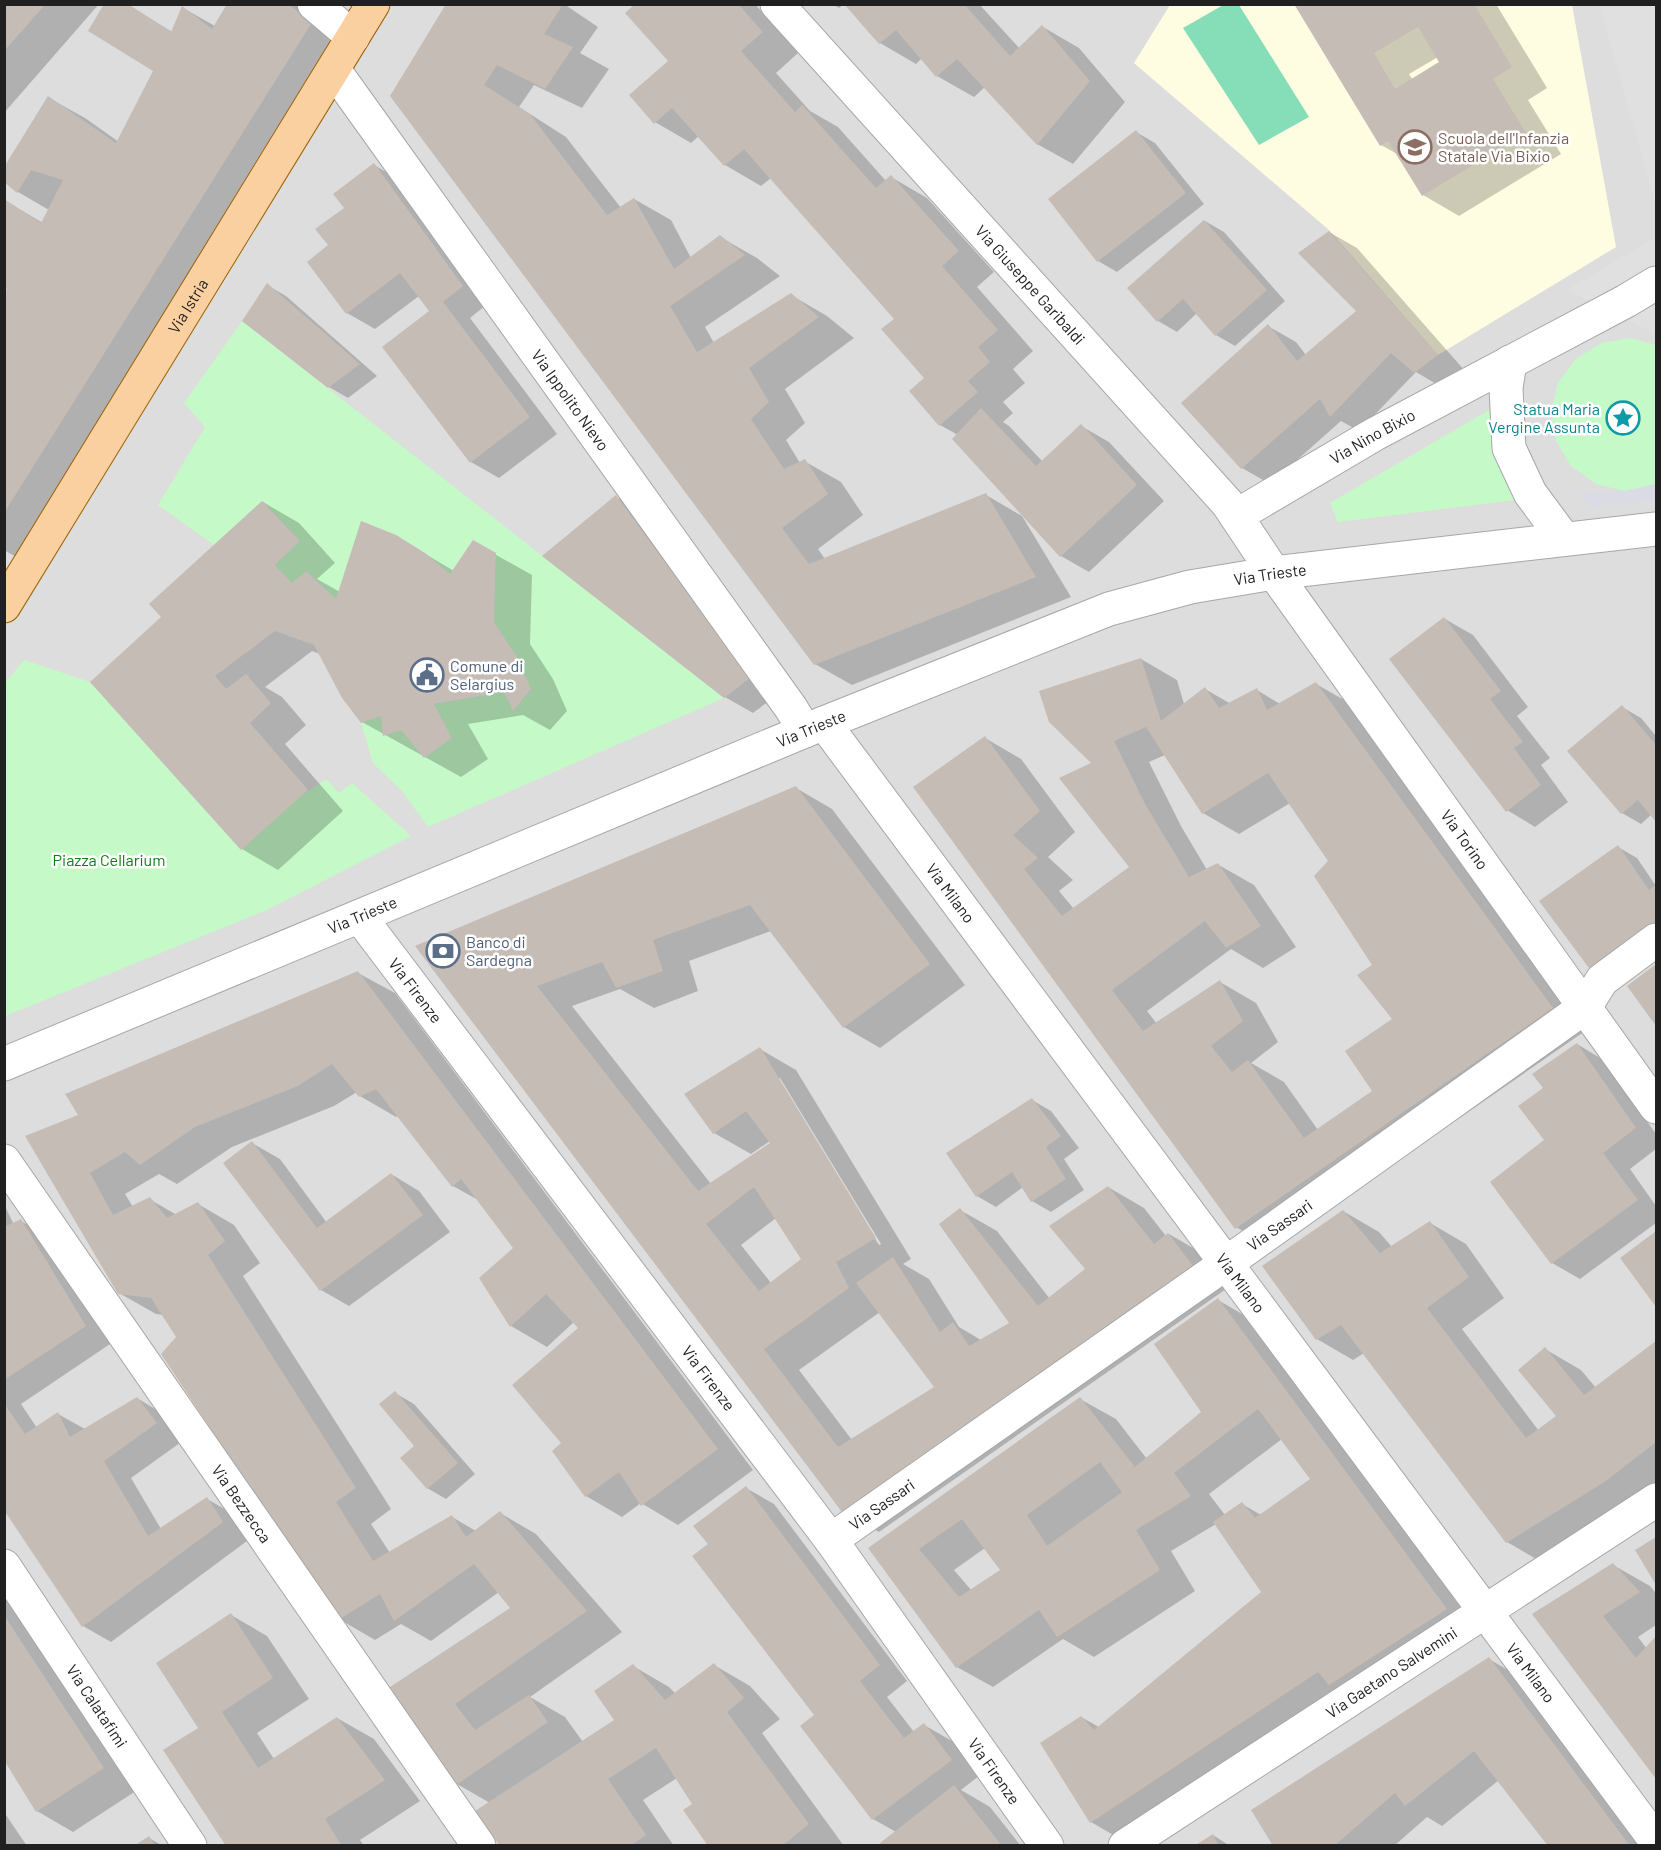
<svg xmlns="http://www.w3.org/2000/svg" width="1661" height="1850" viewBox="0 0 1661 1850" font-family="Barlow,sans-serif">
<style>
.residential{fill:#dedddd}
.education{fill:#fffde1}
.park{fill:#c5f9c7}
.pitch{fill:#86deb8}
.parking{fill:#e0e0e0}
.plaza{fill:#dbdbe6}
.shadow{fill:#0003;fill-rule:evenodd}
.building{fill:#c5bcb6;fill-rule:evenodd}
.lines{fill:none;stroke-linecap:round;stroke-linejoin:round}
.minor-casing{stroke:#a7a7a7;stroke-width:35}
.major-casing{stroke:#9a6102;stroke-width:35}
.minor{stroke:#fff;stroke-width:33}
.major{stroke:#fbd0a1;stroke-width:33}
.labels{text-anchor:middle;stroke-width:5;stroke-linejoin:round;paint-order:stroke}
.education-label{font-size:16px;fill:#785e54;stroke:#fff;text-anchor:start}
.street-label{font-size:16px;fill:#202020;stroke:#fff}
.culture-label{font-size:16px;fill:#0d838f;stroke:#fff;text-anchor:end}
.service-label{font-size:16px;fill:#4e5e75;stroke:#fff;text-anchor:start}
.park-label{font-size:16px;fill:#0d7f12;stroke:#fff}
</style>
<rect width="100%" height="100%" fill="#f0ede7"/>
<path class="residential" d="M5,5h1651v1840h-1651z"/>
<path class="education" d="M1170,5h402l44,242 -178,108 -109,-125 -195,-167z"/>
<path class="park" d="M242,321l482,377 -296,129 -26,-36 -29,-28 -12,-40 20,-7 2,20 18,-6 23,27 28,-19 -18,-34 70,-12 9,19 18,-21 -14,-33 -23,-35 2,-69 -23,-13 -23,34 -25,-21 -29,-18 -34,-14 -26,78 -30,-28 -14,12 -17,-18 25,-24 -37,-40 -49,44 -56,-40 47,-78 -21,-24z
M1630,338l26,7v139l-31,7 -29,-7 -25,-18 -15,-25 -5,-29 7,-29 18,-24 25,-16z
M1489,410l27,90 -178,22 -8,-19z
M24,660l66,22 151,168 56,-51 29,-20 13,14 13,-10 59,53 -144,74 -262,106v-333z"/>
<path class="pitch" d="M1225,4l14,1 70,112 -50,28 -76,-117z"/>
<path class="parking" d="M1600,5h56v201l-48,-171z
M1656,237v97l-89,-44z"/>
<path class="plaza" d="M1656,484v16l-65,7 -16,-14 50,-2z"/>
<path class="shadow" d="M4,4h95l-95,109z
M127,4l45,28 11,-24 32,18 13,-22h71l48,41 -324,516 -19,-11v-253l5,-9 -5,-88 39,23 6,-13 -31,-18 -14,-12 45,-82 36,20 34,24 36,-72z
M448,4h116l34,23 -18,26 29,16 -27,39 -48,-23 -15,22 47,30 55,71 13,-9 37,21 20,38 29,-21 37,21 23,18 -75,51 9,16 77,-48 36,21 27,22 -69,51 20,34 -19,17 14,23 4,-2 37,21 22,33 -45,34 7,10 161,-64 36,21 49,81 -219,88 -37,-21 -423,-568z
M637,4h118l43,49 -22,20 34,38 28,16 48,54 5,-4 36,21 67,74 -17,15 56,64 -20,18 12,14 -22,19 10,11 -10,9 6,4 34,36 38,-36 28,16 55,59 -75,71 -28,-16 -107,-117 4,-4 -18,-10 -29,-34 16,-13 -31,-59 -125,-141 -10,8 -36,-21 -26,-29 -8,7 -36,-21 15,-61z
M832,4h12l-5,4z
M846,4h133l41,45 23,-22 36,21 46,54 -52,62 -36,-20 -52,-57 -11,10 -37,-21 -15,-18 -6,6 -36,-21z
M1295,4h201l51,84 -19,12 33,54 -102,62 -36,-21 -24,-40 -18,-10zM1438,57l4,6 -29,17 -4,-6z
M1136,132l19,11 49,61 -87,68 -19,-11z
M374,165l28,16 88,121 -20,16 87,116 -58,44 -28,-16 -40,-151 -12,-15 -44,33 -28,-16 -17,-67 16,-38z
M1205,221l19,11 61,69 -50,45 -19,-11 -19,-22 -20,19 -19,-11z
M1329,232l28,16 108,123 -22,17 -27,-16 -57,59 -18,-10 -71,63 -28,-16 26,-142 28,16 10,13 52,-44z
M267,285l19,11 91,80 -29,22 -19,-11z
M616,497l28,16 133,182 -24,18 -28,-16z
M263,502l36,21 36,40 -18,16 23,13 55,-56 59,35 19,-29 59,33 -2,69 23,35 14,32 -17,19 -27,-15 -55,9 20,35 -27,18 -99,-55 -42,-68 -8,-3 -47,36 17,10 24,28 -21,19 58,67 -65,59 -36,-21 -150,-167 71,-65z
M1445,619l28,16 55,72 -11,9 33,42 -9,7 27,37 -33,25 -28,-17z
M1141,659l36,21 7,24 21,-15 26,15 26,-14 23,14 36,-20 37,21 235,324 -316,219 -36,-21 -321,-440 70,-49 36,21 54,73 -27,25 25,23 -14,11 15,18 58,-42 -39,-103zM1165,755l38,58 36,21 51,-31 40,58 44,105 20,54 -20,71 -56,39 -34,-48 -33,-19 27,-21 -22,-39 -36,-21 -63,42 -10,-13 84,-62 32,19 33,-21 -42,-62 -37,-21 -10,6 -26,-44 -32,-64z
M1622,707l19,11 15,18v83l-4,-5 -11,10 -19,-11z
M796,788l36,21 133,176 -85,63 -36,-21 -73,-96 -82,30 9,30 -44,17 -34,-19 -48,17 139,178 61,-40 -2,-3 -19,13 -37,-21 46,-84 36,21 115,189 -8,5 26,15 30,48 22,13 31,-17 -52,-113 37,21 53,68 37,-29 21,-83 36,21 22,28 3,-2 36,21 24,32 -350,245 -36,-21 -426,-564zM777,1078h3l101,166 -2,1zM776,1218l27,41 -32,24 -30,-38zM880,1312l56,75 -84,53 -53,-70z
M1618,847l19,11 19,28v65z
M1656,966v57l-27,-37z
M358,973l37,20 358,477 -75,55 -37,-22 -19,14 -36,-21 -22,-53 16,-115 -6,-6 -27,25 -36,-21 -30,-47 34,-31 -35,-47 -27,-15 -55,-70 -2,1 -36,-21 -3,-4 -23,14 -102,41 -55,37 -18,-10 -34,20 8,13 16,-8 28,16 21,-11 36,21 26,38 -17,13 148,233 -20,15 19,29 62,-36 24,14 24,-18 36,21 86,98 -92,65 35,20 18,25 33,-22 17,-54 36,21 7,7 38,-29 36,21 30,33 -18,14 82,113h-135l-15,-41 -17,-27 -34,22 31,46h-172l-12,-43 -33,-19 -68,-94 123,-81 -13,-17 -68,49 -30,-17 -26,16 -36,-21 -161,-282 -14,-22 -8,-1 -37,-21 -92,-156 53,-21z
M1577,1044l28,17 51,73v15l-26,20 26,37v17l-76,56 -28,-16 -7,-175z
M1032,1100l19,11 28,37 -15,11 20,31 -33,22 -19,-11 -9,-14 -27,20 -19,-11z
M252,1143l28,16 47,64 64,-49 28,17 31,41 -101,74 -28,-16z
M4,1204l10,21 7,-4 28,16 64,105 -92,62 16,24 21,-14 27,15 52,-31 28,17 19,25 -53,38 30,51 46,-30 28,16 16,23 -140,104 -28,-16 -79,-119z
M1343,1211l36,21 13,15 38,-24 36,21 38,54 -42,31 77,102 19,-14 -13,-68 36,21 15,18 60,-46v148l-113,73 -36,-21 -143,-189 -11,7 -36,-21z
M1656,1233v72l-34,-47z
M1218,1300l36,21 228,309 -355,213 -36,-21 -10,-105 18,10 164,-135 -47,-68 -45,27 24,40 -101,66 -31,-18 -70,48 -36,-20 -87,-119 210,-149 36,20 31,40 56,-47zM1282,1439l31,40 -52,36 -19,-11 -17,11 -16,-21zM985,1548l17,23 -30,20 -18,-21z
M395,1393l19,11 61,70 -29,25 -19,-11 -11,-42z
M746,1488l28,16 133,177 -20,16 27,35 10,-7 28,16 27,35 -18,14 29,17 31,39h-137l12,-14 -23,-13 -71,-92 14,-11 -106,-171z
M1656,1538v45l-19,-33z
M1613,1565l37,21 6,7v32l-18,12 9,12 9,-11v139l-121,-163z
M4,1583l135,206 -66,43 -36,-21 -33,-54z
M231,1615l36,21 42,63 -52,34 17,26 63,-41 37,21 46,62 -60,39 4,6h-136l-28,-118z
M1489,1659l36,21 124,166h-99l-51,-66 -57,46 -15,-9 -33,29h-119z
M4,1812l23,34h-23z
M1213,1835l17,11h-33z
M149,1838l14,8h-26z"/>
<path class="building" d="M104,4h24l43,28 11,-26 30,23 15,-25h62l22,20 -307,489v-219l3,-5 -3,-2v-88l37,24 22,-43 -32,-10 -14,23 -13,-11v-15l44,-71 68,47 37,-72 -65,-40z
M446,4h117l-19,30 29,13 -28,42 -48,-24 -13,20 46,29 77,101 27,-17 40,71 46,-34 25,20 -75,51 27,46 94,-59 28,24 -70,51 20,34 -18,17 33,50 21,-10 23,35 -46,34 27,36 177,-71 50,84 -222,88 -424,-569z
M635,4h103l25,28 -22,19 54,61 7,-7 74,83 15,-13 68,76 -17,15 56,64 -20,17 12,15 -22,19 10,11 -39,34 -30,-35 15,-13 -43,-49 13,-10 -150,-170 -20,17 -52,-58 -18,16 -25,-29 39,-34 -43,-48z
M844,4h120l46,52 32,-31 48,56 -53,64 -80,-86 -21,18 -40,-47 -17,14z
M1294,4h180l38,63 -19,12 33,54 -104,63 -34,-55 -8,5zM1418,27l21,35 -44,27 -21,-36z
M4,5h41l-41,46z
M1136,130l50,63 -89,69 -49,-63z
M374,163l89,123 -20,16 87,115 -60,46 -88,-116 47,-36 -29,-38 -54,41 -39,-52 21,-17 -13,-16 29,-21 -11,-14z
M1204,220l63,70 -52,46 -32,-37 -26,23 -30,-34z
M1329,231l109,124 -24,18 -23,-20 -61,64 -10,-18 -79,70 -60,-66 87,-79 29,37 59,-50 -58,-58z
M267,283l93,81 -32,24 -86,-67z
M981,408l55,58 45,-42 56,61 -77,72 -108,-118z
M616,495l134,183 -26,20 -182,-142z
M262,501l38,40 -25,24 17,18 14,-12 30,28 25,-78 35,14 29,18 25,21 23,-34 23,13 -2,69 23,35 14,32 -18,22 -9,-19 -70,12 18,34 -28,20 -23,-28 -18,6 -2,-20 -20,7 -19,-25 -28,-53 -39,-14 -60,45 11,13 20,-15 25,29 -21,20 58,67 -67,60 -151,-168 71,-65 -12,-13z
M1444,617l57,74 -11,8 33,43 -9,6 27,37 -35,27 -117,-153z
M1141,658l20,63 44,-34 14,21 38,-20 10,22 49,-28 237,326 -318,221 -322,-442 72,-51 55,75 -27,24 25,23 -14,11 38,47 67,-49 -70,-89 32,-15 -42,-41 -10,-31zM1146,727l56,87 66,-41 60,88 -14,15 58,89 -15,10 35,44 -47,32 27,40 -68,47 -56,-78 -16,12 -21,-26 32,-25 -23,-41 -77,51 -31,-41 93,-69 21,27 35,-22 -43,-63 -29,14 -44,-73 -31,-63z
M1622,705l34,40v77l-18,-22 -17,14 -54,-63z
M796,786l134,178 -87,64 -93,-123 -97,35 10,31 -47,17 -14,-26 -65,24 161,205 72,-48 -24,-32 -33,23 -29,-40 76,-47 116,191 -40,24 13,26 -85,61 74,98 96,-60 -78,-104 37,-26 47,75 13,-10 16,24 40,-23 -70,-99 21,-16 78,98 47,-37 -36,-43 59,-40 46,58 14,-11 25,33 -351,246 -427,-566zM754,1187l47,72 -42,32 -53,-67z
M1618,845l31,45 7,-5v43l-64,44 -53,-71z
M1656,964v62l-29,-40z
M358,971l360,478 -77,57 -22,-34 -34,25 -33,-46 9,-8 -49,-58 66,-57 -32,-34 -36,33 -31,-49 34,-30 -52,-69 -9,8 -76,-98 -17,8 -27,-33 -34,22 -103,41 -55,38 -15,-13 -35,21 23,42 37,-18 17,21 31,-16 27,39 -17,14 148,233 -20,14 37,59 79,-46 14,22 34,-26 87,100 -132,93 20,26 54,-35 19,27 -92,63 -69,-96 123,-81 -36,-44 -80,57 -14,-27 -42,26 -177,-266 15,-17 -25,-39 -33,-4 -93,-158 53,-21 -13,-21z
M1577,1043l59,85 -33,25 35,47 -87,64 -61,-82 54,-42 -26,-34 25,-18 -11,-14z
M1032,1098l29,38 -15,11 20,32 -35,23 -19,-30 -36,25 -30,-44z
M252,1141l65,87 74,-55 32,42 -103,76 -97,-128z
M1343,1210l37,43 50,-32 39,56 -42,31 99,130 30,-22 -38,-46 27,-23 39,48 72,-54v101l-50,39 -100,62 -165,-218 -25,15 -54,-74z
M21,1219l65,107 -82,54v-153z
M1656,1231v76l-36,-49z
M1218,1298l229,311 -118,76 -11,-13 -228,151 -50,-80 41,-27 13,14 167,-138 -48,-70 29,-20 13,16 55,-39 -52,-70 -84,64 17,23 -55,34 24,40 -103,67 -18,-27 -83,58 -88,-120 212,-151 55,70 66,-55 -47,-68zM1100,1462l22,30 -75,54 -20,-31zM962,1519l38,51 -41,27 -40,-48z
M395,1391l63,72 -31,26 -27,-31 14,-12 -35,-42z
M137,1397l20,26 -53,38 44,75 59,-39 16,25 -141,105 -78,-117v-107l21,31 33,-22 12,25z
M746,1486l134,179 -20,16 44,57 20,-15 28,37 -80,60 -72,-94 14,-11 -122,-159 16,-12 -15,-18z
M1656,1537v48l-21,-35z
M1613,1563l27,29 -37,24 33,42 20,-22v143l-124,-165z
M231,1613l42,65 -51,34 36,56 79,-51 48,63 -60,39 17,27h-116l-63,-96 35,-22 -42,-65z
M4,1615l100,153 -68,44 -32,-52z
M1489,1657l141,189h-82l-74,-95 -69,55 -10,-13 -61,53h-61l-22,-36z
M714,1663l30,35 -17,14 82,112 -27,22h-74l-25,-36 9,-6 -36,-56 -48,31 38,56 -15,11h-131l-25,-35 139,-91 -20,-29 39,-27 32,36z
M954,1785l48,61h-120l-2,-3z
M1213,1834l6,12h-25z
M149,1836l6,10h-21z"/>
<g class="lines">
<g class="minor-casing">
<g id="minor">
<path d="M314,4l39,33"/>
<path id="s1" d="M777,4l451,500 46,69 382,534"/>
<path id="s2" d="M334,70l457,638 14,23"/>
<path d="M1510,362l-4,26 3,60 21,45 34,46"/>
<path id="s3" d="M1236,516l139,-82 251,-133 30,-18"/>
<path id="s4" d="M824,723l832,1118"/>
<path id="s5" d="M360,917l471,623 216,306"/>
<path id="s6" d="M4,1064l820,-341 285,-114 81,-22 84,-14 382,-44"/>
<path id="s7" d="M4,1161l475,685"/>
<path id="s8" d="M831,1540l394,-276 360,-257 17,-27 54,-40"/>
<path id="s9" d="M4,1566l186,280"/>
<path id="s10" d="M1125,1846l531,-346"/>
</g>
</g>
<g class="major-casing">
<g id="major">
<path id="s11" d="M4,606l369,-602"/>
</g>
</g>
<use href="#minor" class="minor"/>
<use href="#major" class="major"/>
</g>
<defs>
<g id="school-ring" transform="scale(1.725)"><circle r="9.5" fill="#fff" stroke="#8d6e63" stroke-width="1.5"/><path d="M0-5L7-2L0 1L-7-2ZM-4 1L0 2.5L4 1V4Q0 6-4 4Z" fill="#8d6e63"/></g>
<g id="sight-ring" transform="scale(1.725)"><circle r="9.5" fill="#fff" stroke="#0f9aa8" stroke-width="1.5"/><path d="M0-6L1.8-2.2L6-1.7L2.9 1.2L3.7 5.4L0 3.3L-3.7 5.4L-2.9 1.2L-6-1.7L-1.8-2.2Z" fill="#0f9aa8"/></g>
<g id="civic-ring" transform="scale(1.725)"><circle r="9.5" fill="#fff" stroke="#5c6f8a" stroke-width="1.5"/><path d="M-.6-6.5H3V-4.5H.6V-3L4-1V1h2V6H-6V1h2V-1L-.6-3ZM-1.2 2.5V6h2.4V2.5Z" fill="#5c6f8a"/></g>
<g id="bank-ring" transform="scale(1.725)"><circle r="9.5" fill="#fff" stroke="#5c6f8a" stroke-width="1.5"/><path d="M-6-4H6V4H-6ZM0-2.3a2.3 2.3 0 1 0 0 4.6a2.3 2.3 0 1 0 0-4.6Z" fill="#5c6f8a"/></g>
</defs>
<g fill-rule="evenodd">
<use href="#school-ring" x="1415" y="147"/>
<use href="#sight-ring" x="1623" y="418"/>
<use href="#civic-ring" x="427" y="675"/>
<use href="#bank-ring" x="443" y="951"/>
</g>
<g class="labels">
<g class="education-label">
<text x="1438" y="144">Scuola dell'Infanzia<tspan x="1438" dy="18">Statale Via Bixio</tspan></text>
</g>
<g class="street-label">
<text dy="6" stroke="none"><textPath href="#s1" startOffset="378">Via Giuseppe Garibaldi</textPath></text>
<text dy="6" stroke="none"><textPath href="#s11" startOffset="352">Via Istria</textPath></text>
<text dy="6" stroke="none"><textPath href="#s2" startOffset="406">Via Ippolito Nievo</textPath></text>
<text dy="6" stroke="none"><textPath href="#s3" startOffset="158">Via Nino Bixio</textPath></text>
<text dy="6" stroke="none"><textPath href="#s6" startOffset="1360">Via Trieste</textPath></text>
<text dy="6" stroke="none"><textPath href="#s6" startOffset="874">Via Trieste</textPath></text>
<text dy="6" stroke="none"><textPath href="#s1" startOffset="1084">Via Torino</textPath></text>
<text dy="6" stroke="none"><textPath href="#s4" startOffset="212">Via Milano</textPath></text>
<text dy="6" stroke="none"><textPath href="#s6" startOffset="388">Via Trieste</textPath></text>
<text dy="6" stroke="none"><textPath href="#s5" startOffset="92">Via Firenze</textPath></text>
<text dy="6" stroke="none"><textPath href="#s8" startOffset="548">Via Sassari</textPath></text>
<text dy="6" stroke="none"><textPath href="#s4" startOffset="698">Via Milano</textPath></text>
<text dy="6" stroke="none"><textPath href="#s5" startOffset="578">Via Firenze</textPath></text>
<text dy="6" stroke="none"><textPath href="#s7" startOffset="417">Via Bezzecca</textPath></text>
<text dy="6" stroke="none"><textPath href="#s8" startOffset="62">Via Sassari</textPath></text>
<text dy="6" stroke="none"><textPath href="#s4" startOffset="1184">Via Milano</textPath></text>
<text dy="6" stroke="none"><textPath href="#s10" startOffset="318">Via Gaetano Salvemini</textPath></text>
<text dy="6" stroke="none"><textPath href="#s9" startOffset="168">Via Calatafimi</textPath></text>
<text dy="6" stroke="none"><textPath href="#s5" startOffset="1064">Via Firenze</textPath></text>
</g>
<g class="culture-label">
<text x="1600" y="415">Statua Maria<tspan x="1600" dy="18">Vergine Assunta</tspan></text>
</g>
<g class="service-label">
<text x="450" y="672">Comune di<tspan x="450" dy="18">Selargius</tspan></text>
<text x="466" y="948">Banco di<tspan x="466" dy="18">Sardegna</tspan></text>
</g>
<g class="park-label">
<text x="109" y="866">Piazza Cellarium</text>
</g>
</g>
<rect width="1661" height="1850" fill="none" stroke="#202020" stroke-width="12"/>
</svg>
